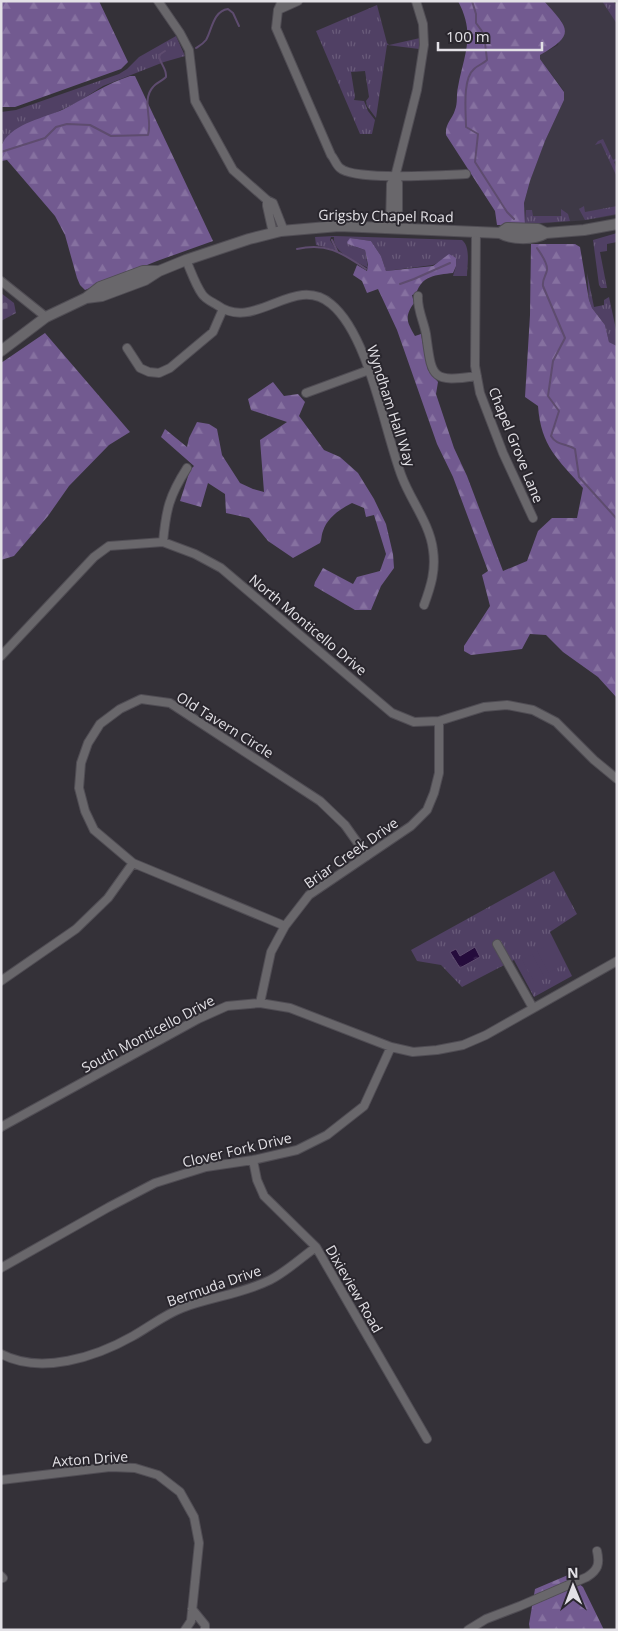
<svg xmlns="http://www.w3.org/2000/svg" width="618" height="1631" viewBox="0 0 618 1631" font-family="'Open Sans',sans-serif">
<style>
.built{fill:#3e3946}
.grass{fill:url(#grass-tufts)}
.forest{fill:url(#forest-firs)}
.cemetery{fill:url(#cemetery-stones)}
.pitch{fill:#504064}
.water{fill:url(#water-ripples);stroke:#5e4c6f}
.lines{fill:none;stroke-linecap:round;stroke-linejoin:round}
.stream{stroke:#5e4c6f;stroke-width:2}
.minor-casing{stroke:#504d54;stroke-width:10}
.tertiary-casing{stroke:#504d54;stroke-width:12}
.minor{stroke:#69676b;stroke-width:8}
.tertiary{stroke:#69676b;stroke-width:10}
.labels{text-anchor:middle;stroke-width:4;stroke-linejoin:round;paint-order:stroke}
.street-label{font-size:14px;fill:#e3e1e6;stroke:#2a272e}
</style>
<defs>
<pattern id="grass-tufts" width="24" height="20" patternUnits="userSpaceOnUse" patternTransform="scale(1.25)"><rect width="24" height="20" fill="#504064"/><path d="M3 7l-1-3M5 7V3M7 7l1-3M15 17l-1-3M17 17v-4M19 17l1-3" fill="none" stroke="#695b7a"/></pattern>
<pattern id="forest-firs" width="22" height="20" patternUnits="userSpaceOnUse" patternTransform="scale(1.25)"><rect width="22" height="20" fill="#725a90"/><path d="M5 1l3.5 6h-7zM16 11l3.5 6h-7z" fill="#8671a0"/></pattern>
<pattern id="cemetery-stones" width="16" height="16" patternUnits="userSpaceOnUse" patternTransform="scale(1.25)"><rect width="16" height="16" fill="#504064"/><path d="M2 7V4a2 2 0 0 1 4 0v3zM10 15v-3a2 2 0 0 1 4 0v3z" fill="#695b7a"/></pattern>
<pattern id="water-ripples" width="26" height="14" patternUnits="userSpaceOnUse" patternTransform="scale(1.25)"><rect width="26" height="14" fill="#250c3c"/><path d="M2 4q2-2 4 0t4 0M15 11q2-2 4 0t4 0" fill="none" stroke="#442f58"/></pattern>
</defs>
<rect width="100%" height="100%" fill="#343138"/>
<path class="built" d="M544,1h63l10,15v199l-29,5 -63,5 -1,-22 6,-22 15,-40 19,-41v-9l-24,-32v-4l18,-10 4,-23z"/>
<path class="grass" d="M602,1h11l4,5v18z
M377,5l10,38 2,2 31,-7 -1,11 -32,-4 -11,73 -9,-12 -1,-5 3,-4 -4,-26 -14,1 4,25 -1,3 10,1 4,10 7,9 -3,14h-12l-44,-103z
M176,36l9,20 -21,6 -61,24 -25,16 -68,32 -9,10v-32l15,-2 103,-36 8,-5 12,-12z
M603,139l10,21 4,-2v2l-3,2 3,7v8l-16,-34 -6,2 3,-4z
M584,206l1,6 32,-6v8l-32,6 -6,-11z
M561,209l7,5 2,7 -45,3 1,-14h6l1,6h28z
M617,233v9l-10,2v7l-7,1 7,36h-6l-2,-3 -6,-45z
M334,236l128,4c9,7 5,26 5,36h-14l3,-10v-5h-15l-8,4 -47,6 -5,-15 -10,-15 -21,-3 6,9 9,3 3,18c-12,-7 -36,-15 -34,-31h-3l-1,3 6,10 -20,-5 -1,-8z
M587,273l7,34 10,-2v-5l5,-3 8,37v12l-8,-4 -4,-17 -13,-17 -3,-8z
M554,871l23,43 -27,18 22,44 -38,21 -20,-37 -52,27 -21,-22 -24,-4 -6,-11z"/>
<path class="forest" d="M1,1h98l29,61 -7,7 -106,38h-14z
M458,1h86c24,27 33,33 -4,54v4l24,33v8l-19,41 -15,40 -6,22 1,22h-28l-2,-14 -49,-76c-1,-12 6,-15 9,-25 3,-7 1,-15 3,-23 6,-33 18,-52 0,-86z
M130,76h5l78,165 -56,20 -72,29 -5,-5 -3,-7 -12,-43 -10,-19 -48,-56 -6,1c0,-6 -1,-14 2,-19 12,-19 41,-24 61,-33 23,-12 42,-25 66,-33z
M350,238l21,3 10,15 5,15 47,-5 16,-12 7,4v8l-3,7c-17,2 -31,2 -37,21l-4,1 2,8c-10,14 -7,19 1,33l6,-2 7,36 10,12 -2,12 18,54 13,28 36,95 24,-10 11,-30 14,-13h25l6,-30c-25,-29 -42,-41 -45,-82l-13,-9 5,-82 1,-71h44l5,3 9,53 3,8 13,17 4,17 8,4v352l-19,-21 -35,-25 -17,-17 -16,-1 -8,15 -51,6 -7,-4v-5l26,-40 -8,-31 6,-4 -35,-94 -16,-33 -40,-114 -19,-41 -11,4 -5,-12 -9,-6 4,-10 10,6 1,-6 -3,-15 -17,-6 -1,-2z
M45,333l85,99 -21,13 -40,41 -21,30 -34,40 -13,4v-197z
M273,382l11,14 14,-2 7,8 -6,14 25,34 16,7 18,16 16,26 12,25 7,30 1,14 -13,18 -10,24h-16l-41,-24 1,-4 8,-14 30,16 4,-7 23,-6 6,-17 -12,-39 -8,2 -2,-9 -12,-5c-12,6 -25,15 -29,28 -2,5 -1,8 -3,12l-27,15 -25,-17 -19,-23 -23,-5 -1,-19 -17,-11 -7,24 -21,-6 10,-31 4,-4 -33,-29 4,-8 22,18 2,-9 8,-16 12,2 8,5 5,26 18,28 13,6 11,3 -4,-52 27,-18 -36,-12 -3,-11z
M568,1575l15,12 21,43h-74l-1,-6 6,-35z"/>
<path class="cemetery" d="M1,293l13,10 2,10 -15,8z"/>
<path class="pitch" d="M547,946l11,22 -9,5 -12,-22z
M532,954l12,22 -10,5 -12,-21z"/>
<path class="water" d="M475,947l5,10 -20,11 -10,-16 6,-3 4,7z"/>
<g class="lines">
<path class="stream" d="M472,1l4,13v9l8,11 3,26c-4,4 -9,5 -13,9 -12,10 -8,44 -8,58l12,7 -3,28 32,50 7,7
M196,48c3,-2 7,-4 10,-8 6,-10 7,-29 22,-31l5,4 6,13
M1,152l44,-14 11,-11 11,-3 23,1 21,11 37,-1c5,-14 -7,-35 5,-48 3,-4 9,-6 13,-10 1,-9 -7,-14 -7,-22l6,-4
M332,240l5,11
M537,248c4,6 11,15 10,22 -1,6 -5,9 -4,16l22,52 -12,23 -5,35 11,15 -8,25c6,10 15,7 24,13l4,28 38,42
M297,249c30,-7 45,4 69,20
M400,284l14,-5 36,-16"/>
<g class="minor-casing">
<path id="minor" d="M158,1l22,32 9,17 6,51 11,20 27,49 34,30 6,3 11,28
M282,1l-4,9 -2,18 55,127c3,3 5,10 9,13 14,13 103,7 126,6
M278,10l20,-9
M395,177l3,6v45
M267,200v6l6,27
M390,228l1,-44 4,-7 22,-87 7,-45 -1,-21 -7,-23
M476,231l-1,135 5,27 23,60 30,65
M186,260c5,11 9,24 16,34 3,5 10,8 15,11 38,28 77,-32 114,-1 38,31 53,126 71,173 9,24 28,47 31,73 3,20 -2,36 -9,55
M1,281l45,36
M418,296c-1,13 6,26 8,38 6,43 4,49 51,42
M127,348l13,20 9,4 10,1 11,-5 43,-36 10,-23
M306,393l63,-23
M163,542c3,-32 6,-46 24,-74
M1,656l93,-99 15,-11 54,-4 32,12 26,14 171,145 22,9 25,-1 45,-14 23,-2 26,5 23,12 38,38 23,19
M285,926l-152,-63 -39,-33 -9,-19 -6,-23 2,-25 7,-20 12,-19 20,-15 21,-10 29,4 150,98 25,24 22,31
M497,944l36,64
M1,981l75,-52 32,-31 25,-35
M260,1003l11,-51 14,-26 24,-31 102,-69 16,-16 7,-17 5,-20v-52
M1,1127l197,-108 29,-13 33,-3 30,5 101,39 22,5 24,-2 26,-5 23,-10 131,-74
M253,1160l4,20 7,16 52,51 111,192
M1,1268l108,-61 46,-24 51,-16 47,-7 44,-10 30,-15 37,-29 27,-59
M1,1354c40,21 95,3 132,-18 16,-9 31,-21 49,-28 29,-11 60,-14 88,-28 16,-8 31,-22 46,-33
M1,1480l109,-13 25,1 23,7 22,17 14,25 5,26 -8,78 -6,9
M1,1576l2,2
M192,1609l13,16v5
M468,1630l18,-11 34,-13 67,-29c11,-7 13,-13 10,-26"/>
</g>
<g class="tertiary-casing">
<path id="tertiary" d="M500,233c12,7 34,7 46,0
M86,298l16,-2 43,-16 14,-9 27,-11 63,-21 32,-8 58,-5 161,7 7,-5 31,1 8,4 38,-3 33,-6
M1,351l45,-34 40,-19 14,-11 43,-16h15"/>
</g>
<use href="#minor" class="minor"/>
<use href="#tertiary" class="tertiary"/>
</g>
<g class="labels">
<g class="street-label">
<text transform="translate(386 216) rotate(1)" y="5">Grigsby Chapel Road</text>
<text transform="translate(391 406) rotate(72)" y="5">Wyndham Hall Way</text>
<text transform="translate(516 445) rotate(68)" y="5">Chapel Grove Lane</text>
<text transform="translate(308 625) rotate(40)" y="5">North Monticello Drive</text>
<text transform="translate(225 725) rotate(32)" y="5">Old Tavern Circle</text>
<text transform="translate(351 853) rotate(-35)" y="5">Briar Creek Drive</text>
<text transform="translate(148 1034) rotate(-28)" y="5">South Monticello Drive</text>
<text transform="translate(237 1150) rotate(-13)" y="5">Clover Fork Drive</text>
<text transform="translate(214 1286) rotate(-19)" y="5">Bermuda Drive</text>
<text transform="translate(354 1289) rotate(60)" y="5">Dixieview Road</text>
<text transform="translate(90 1459) rotate(-4)" y="5">Axton Drive</text>
</g>
</g>
<rect width="618" height="1631" fill="none" stroke="#e3e1e6" stroke-width="5"/>
<g transform="translate(573 1586) rotate(359)" stroke="#2a272e" stroke-width="4" paint-order="stroke">
<path d="M0-4L9 19L0 12L-9 19Z" fill="#e3e1e6"/>
<text y="-8" font-size="14" font-weight="bold" text-anchor="middle" fill="#e3e1e6">N</text>
</g>
<path d="M438 42v8h104v-8" fill="none" stroke="#e3e1e6" stroke-width="2.5"/>
<text x="446" y="42" font-size="15" fill="#e3e1e6" stroke="#2a272e" stroke-width="4" paint-order="stroke">100 m</text>
</svg>
